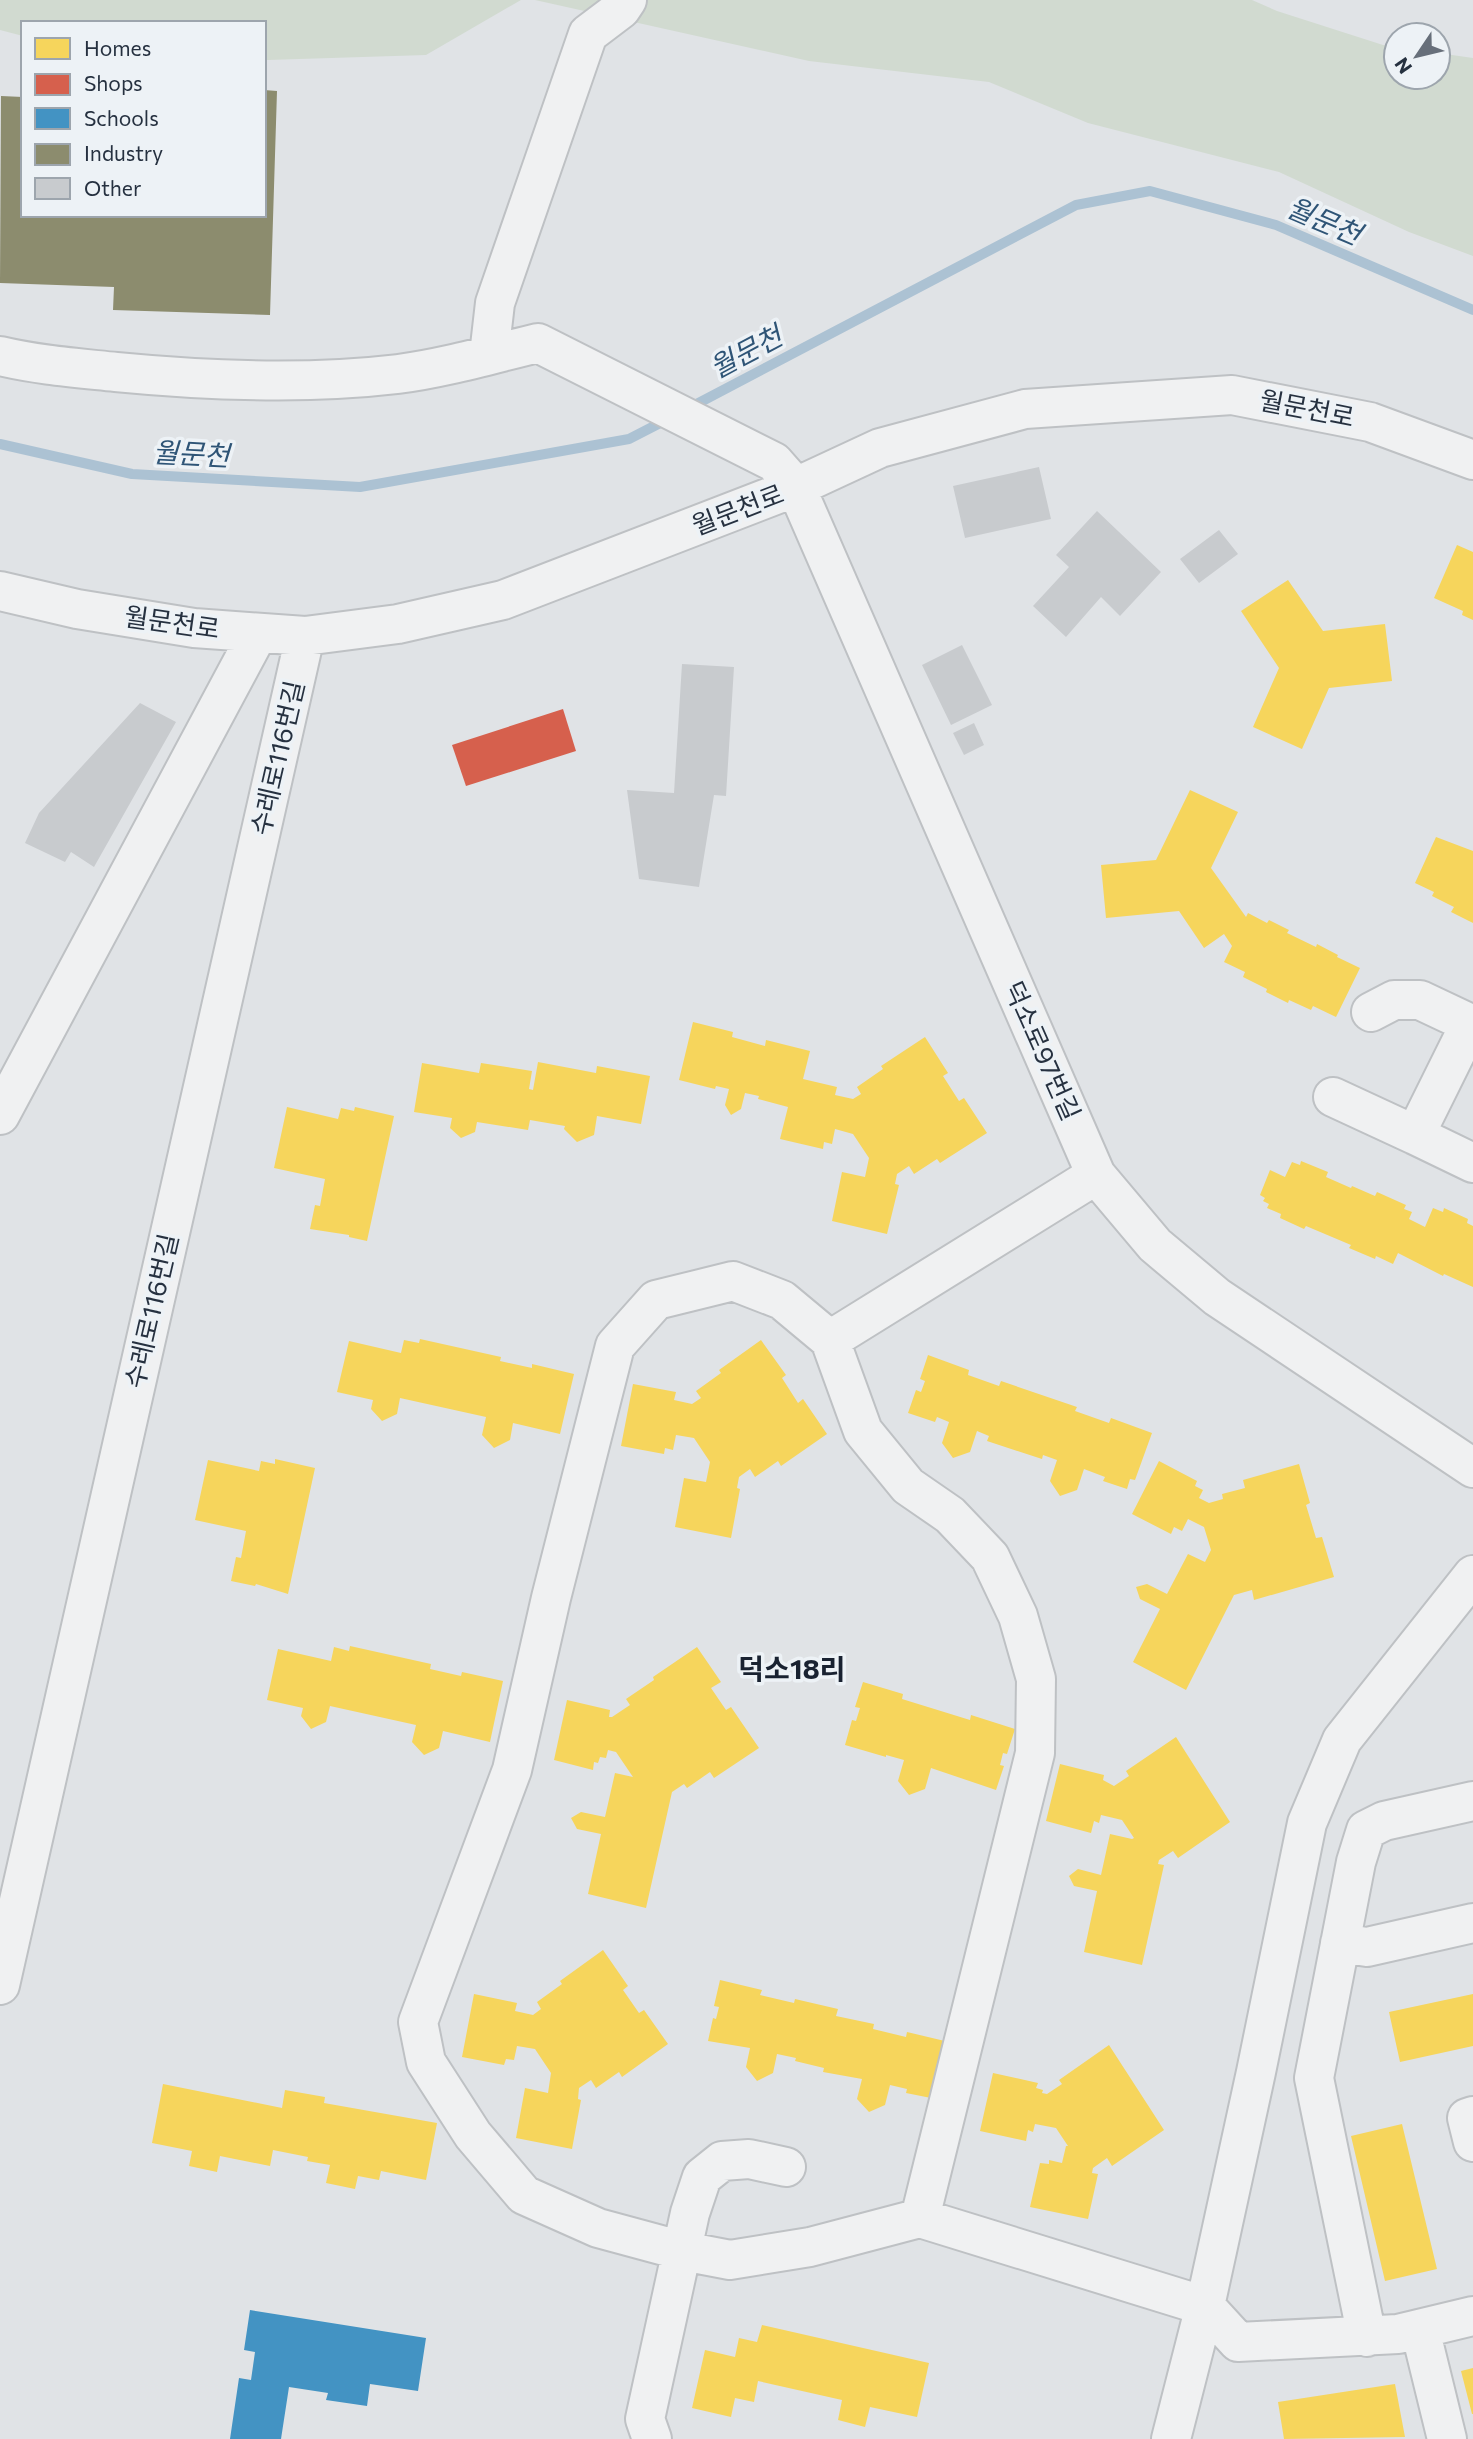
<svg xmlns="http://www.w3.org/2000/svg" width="1473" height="2439" viewBox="0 0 1473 2439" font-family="Commissioner,'Noto Sans KR',sans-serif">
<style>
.green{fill:#d1dad0}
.homes{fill:#f6d55c}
.shops{fill:#d6604d}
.schools{fill:#4393c3}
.industry{fill:#8c8c6e}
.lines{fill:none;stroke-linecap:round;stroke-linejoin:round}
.stream{stroke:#acc2d3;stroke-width:10}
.building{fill:#c8cbce}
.minor-casing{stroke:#bec1c4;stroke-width:42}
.minor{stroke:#f0f1f2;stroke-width:38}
.labels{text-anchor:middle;stroke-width:7;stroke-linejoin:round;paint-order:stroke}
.street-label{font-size:26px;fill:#263140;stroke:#edf2f6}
.water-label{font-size:28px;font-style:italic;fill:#2e5476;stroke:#edf2f6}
.neighbourhood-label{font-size:28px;font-weight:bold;fill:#192231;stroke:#edf2f6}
</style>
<rect width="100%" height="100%" fill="#e0e3e6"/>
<path class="green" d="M0,0h521l-95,55 -158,5h-4v-37h-241v13l-23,-6z
M535,0h717l25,11 106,34 13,2v30h42v-24l35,5v198l-64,-24 -130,-60 -191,-49 -99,-41 -180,-21z"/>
<path class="homes" d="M1457,545l16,7v68l-11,-5 1,-4 -29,-13z
M1288,580l35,51 62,-7 7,57 -63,7 -27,61 -49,-22 26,-59 -38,-57z
M1190,790l48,22 -27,56 35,49 2,-4 19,10 2,-3 20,10 -2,3 29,14 1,-3 21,11 -1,2 23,11 -24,49 -23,-11 -2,4 -22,-10 -1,3 -22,-11 1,-3 -24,-12 2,-5 -21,-10 8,-16 -8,-12 -20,14 -25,-37 -73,7 -5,-53 55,-5z
M1436,837l37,14v72l-22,-11 3,-5 -22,-11 2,-4 -19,-9z
M693,1022l40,10 -1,5 33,9 1,-6 44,11 -7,28 34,8 -2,8 18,4 8,-5 -4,-7 26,-18 -2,-3 44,-29 23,36 -5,3 16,25 5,-3 23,35 -47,30 -3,-4 -23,15 -5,-8 -12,8 -2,10 4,1 -12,49 -55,-13 10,-49 23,5 4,-19 -16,-24 -18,-5 -3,15 -8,-2 -1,7 -43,-10 8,-32 -30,-8 1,-3 -14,-3 -4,16 -10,6 -6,-10 4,-16 -13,-3 -1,3 -36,-9z
M538,1062l58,11 1,-7 53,10 -9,48 -44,-8 -3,19 -17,7 -13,-13 1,-3 -35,-6 -2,10 -51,-8 -2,10 -14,6 -11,-10 2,-10 -38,-6 8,-49 57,10 2,-10 51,8 -3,18 4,1z
M287,1107l51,12 3,-11 13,3 1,-4 39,9 -27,125 -18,-4v-2l-39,-6 5,-24 5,1 5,-27 -51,-11z
M1301,1161l27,11 -2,5 25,11 1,-2 23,10 2,-4 29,13 -2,4 8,3 -3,7 16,8 8,-19 10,4 1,-4 24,11 -1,4 6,3v61l-29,-13 -1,2 -45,-23 -5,11 -17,-8 -1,3 -26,-11 2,-3 -45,-19 -2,3 -24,-11 1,-4 -14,-6 2,-4 -6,-3 2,-3 -5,-3 10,-25 15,7 7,-15 8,3z
M420,1339l81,18 -1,4 32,7v-4l42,10 -14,60 -47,-11 -3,17 -16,8 -12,-13 4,-18 -86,-19 -3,16 -15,7 -11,-12 2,-9 -36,-8 12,-51 52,12 3,-13 15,3z
M761,1340l25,35 -4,3 16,25 5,-4 24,35 -46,32 -3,-5 -23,16 -5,-8 -11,8 -2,11 3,1 -9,49 -56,-11 9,-49 22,4 4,-20 -16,-24 -18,-3 -3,15 -8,-2 -1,6 -43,-8 12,-62 43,8 -2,8 18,4 9,-6 -5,-7 25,-18 -2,-3z
M928,1355l41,15 -1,5 31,11 2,-5 76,26 -2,4 34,12 2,-5 41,15 -17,47 -5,-1 -3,10 -24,-8 2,-4 -21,-8 -7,21 -17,6 -10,-15 7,-21 -14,-5 -1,4 -55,-18 2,-5 -12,-5 -7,21 -17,6 -11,-15 7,-21 -12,-5 -2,5 -27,-9 8,-23 5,2 4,-11 -5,-2z
M275,1459l40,9 -27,126 -32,-10 -1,2 -24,-5 5,-24 5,1 5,-27 -51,-11 13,-60 51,11 2,-10 14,3z
M1159,1461l38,20 -2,5 8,4 -4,8 10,5 14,-4 -1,-5 23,-6 -2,-8 56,-16 11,39 -4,2 10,33 6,-1 12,40 -80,23 -2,-10 -18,5 -48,95 -53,-28 27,-53 -20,-10 -4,-12 11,-3 20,10 21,-40 17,8 6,-12 -7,-23 -16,-8 -6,12 -8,-4 -3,7 -39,-20z
M350,1646l81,18 -1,5 31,7 1,-4 41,9 -13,61 -47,-11 -4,17 -15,7 -12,-13 4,-17 -86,-19 -4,16 -15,7 -10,-13 2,-8 -36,-8 11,-51 53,12 3,-14 15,4z
M697,1647l24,35 -10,6 15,22 5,-3 28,41 -45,30 -4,-6 -23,16 -3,-4 -12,8 -26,116 -58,-14 13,-60 -24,-5 -6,-11 10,-6 24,5 10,-44 18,4 -17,-25 -8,-2 -2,8 -6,-1 -2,6 -4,-1 -1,8 -39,-10 13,-60 43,10 -1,7h3l18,-12 -4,-6 28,-19 -1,-3z
M863,1682l40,12 -1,5 68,21 1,-5 44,14 -8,25 -4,-1 -3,12 4,1 -8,24 -65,-22 -6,21 -16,6 -11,-14 6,-21 -18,-5v2l-41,-12 7,-25 4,1 4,-13 -5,-1z
M1176,1737l54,85 -52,36 -5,-7 -14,9 -1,4 6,1 -22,100 -58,-13 13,-61 -23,-5 -5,-10 9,-7 23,6 9,-41 22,5 2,-1 -12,-18 -21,-5 -2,8 -5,-2 -3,12 -45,-12 14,-57 44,11 -1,5 11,6 15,-10 -3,-5z
M603,1950l25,36 -5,4 16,23 5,-3 24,34 -46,33 -3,-5 -23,16 -5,-8 -12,8 -1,11 3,1 -9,49 -56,-11 9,-50 23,5 3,-20 -16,-24 -18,-3 -3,14 -8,-1 -2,6 -42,-8 12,-63 43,9 -2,8 18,4 8,-6 -4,-7 25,-18 -2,-3z
M720,1980l42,10 -2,5 34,8 1,-4 43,10 -2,7 38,8 -1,5 33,8 1,-5 42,10 -13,57 -30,-6 1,-4 -17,-4 -5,20 -16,7 -12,-13 5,-20 -39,-7 1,-4 -29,-7 1,-3 -19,-4 -4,19 -16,8 -11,-14 4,-19 -42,-7 5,-23 3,1 3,-12 -5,-1z
M1473,1994v52l-73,16 -11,-50z
M1109,2045l55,85 -52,36 -5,-8 -14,10 -1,5 6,1 -10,45 -58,-12 10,-44 9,1v-4l13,3 4,-17h2l-12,-18 -21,-4 -2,8 -5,-2 -2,11 -46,-10 13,-58 45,10 -2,5 7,2 -1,3 5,1 15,-10 -3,-4z
M163,2084l119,24 3,-18 40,7 -1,6 113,20 -11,57 -45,-9 -2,9 -21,-4 -3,13 -29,-6 4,-18 -23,-4 1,-4 -35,-7 -3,16 -50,-10 -3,16 -28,-6 3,-15 -40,-8z
M1402,2124l35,145 -52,12 -34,-145z
M762,2325l167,38 -12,54 -47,-10 -5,20 -27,-7 4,-20 -84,-19 -4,21 -19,-4 -4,19 -39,-9 13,-58 30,7 4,-19 18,4z
M1473,2368v46h-1l-11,-43z
M1395,2384l10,53 -121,2 -6,-37z"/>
<path class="shops" d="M563,709l13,42 -110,35 -14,-41z"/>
<path class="schools" d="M250,2310l176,28 -8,53 -48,-7 -3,22 -41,-6 2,-7 -39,-6 -8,52h-51l9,-61 12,2 4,-28 -11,-2z"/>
<path class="industry" d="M264,90l13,1 -7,224 -157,-5 1,-23 -114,-4 1,-187 22,1v118h241z"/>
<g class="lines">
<path class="stream" d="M689,408l387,-203 74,-14 126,34 197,85
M0,444l132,30 228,13 269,-48 37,-19"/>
</g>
<path class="building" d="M1039,467l12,52 -86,19 -12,-52z
M1097,511l64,61 -41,44 -19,-19 -35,40 -33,-31 36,-39 -13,-12z
M1219,530l19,24 -39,29 -19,-24z
M962,645l30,60 -41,20 -29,-60z
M682,664l52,3 -8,129 -12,-1 -15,92 -60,-8 -12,-89 47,3z
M140,703l36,19 -82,145 -23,-15 -6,10 -40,-19 14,-30z
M974,723l10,22 -20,10 -11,-22z"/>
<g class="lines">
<g class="minor-casing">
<path id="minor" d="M489,355l6,-52 93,-269 33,-25 6,-9
M0,356c37,9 78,12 116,16 93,9 189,13 282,2 47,-6 94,-20 140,-31l236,119 22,25 300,688 59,70 62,52 256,171
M0,591l77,18 117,19 111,8 93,-12 105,-24 293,-113 84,-39 145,-39 207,-14 138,27 103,38
M1371,1012l23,-12h26l53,25
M1470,1024l-55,111 58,28
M1333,1097l82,38
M0,1115l258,-482
M830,1340l266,-165
M1340,1943l27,4 106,-24
M0,1985l305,-1349
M1473,2116l-6,2 6,24
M920,2218l115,-465 1,-74 -18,-63 -28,-59 -40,-42 -42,-29 -45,-55 -33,-91 -48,-40 -49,-19 -77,19 -41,46 -64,252 -39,172 -94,252 8,40 47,73 51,60 74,33 85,23 47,9 80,-13 110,-29 285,88 33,36 160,-8 75,-18
M1420,2329l27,110
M1367,2337l-53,-259 42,-216 10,-32 18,-9 89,-20
M652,2439l-7,-20 45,-206 12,-36 20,-16 27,-2 37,8
M1171,2439l34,-133 51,-234 51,-249 35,-83 131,-165"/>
</g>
<use href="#minor" class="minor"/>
</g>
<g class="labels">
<g class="street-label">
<text transform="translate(1307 409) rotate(11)" y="9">월문천로</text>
<text transform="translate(738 510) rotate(-21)" y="9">월문천로</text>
<text transform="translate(172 623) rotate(8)" y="9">월문천로</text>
<text transform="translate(278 758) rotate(-77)" y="9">수레로116번길</text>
<text transform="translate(1042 1051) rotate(66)" y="9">덕소로97번길</text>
<text transform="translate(152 1311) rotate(-77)" y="9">수레로116번길</text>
</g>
<g class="water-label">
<text transform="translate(1324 221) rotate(23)" y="10">월문천</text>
<text transform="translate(746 352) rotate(-28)" y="10">월문천</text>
<text transform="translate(191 454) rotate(3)" y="10">월문천</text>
</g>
<g class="neighbourhood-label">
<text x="792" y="1679">덕소18리</text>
</g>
</g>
<rect x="21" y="21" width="245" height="196" fill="#edf2f6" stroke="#9da5ad" stroke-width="2"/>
<rect x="35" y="38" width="35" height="21" fill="#f6d55c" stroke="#9da5ad" stroke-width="2"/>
<text x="84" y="56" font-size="21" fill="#263140">Homes</text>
<rect x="35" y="74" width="35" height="21" fill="#d6604d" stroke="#9da5ad" stroke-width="2"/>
<text x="84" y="91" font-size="21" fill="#263140">Shops</text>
<rect x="35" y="108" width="35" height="21" fill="#4393c3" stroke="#9da5ad" stroke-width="2"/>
<text x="84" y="126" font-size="21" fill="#263140">Schools</text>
<rect x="35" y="144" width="35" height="21" fill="#8c8c6e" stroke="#9da5ad" stroke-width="2"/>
<text x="84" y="161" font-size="21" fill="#263140">Industry</text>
<rect x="35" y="178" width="35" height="21" fill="#c8cbce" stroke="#9da5ad" stroke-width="2"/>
<text x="84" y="196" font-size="21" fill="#263140">Other</text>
<g transform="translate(1417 56) rotate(235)"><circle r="33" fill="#edf2f6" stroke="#9da5ad" stroke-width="2"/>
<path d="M0-5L12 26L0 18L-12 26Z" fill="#676f7a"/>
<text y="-10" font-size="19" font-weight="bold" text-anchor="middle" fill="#263140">N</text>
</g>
</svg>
